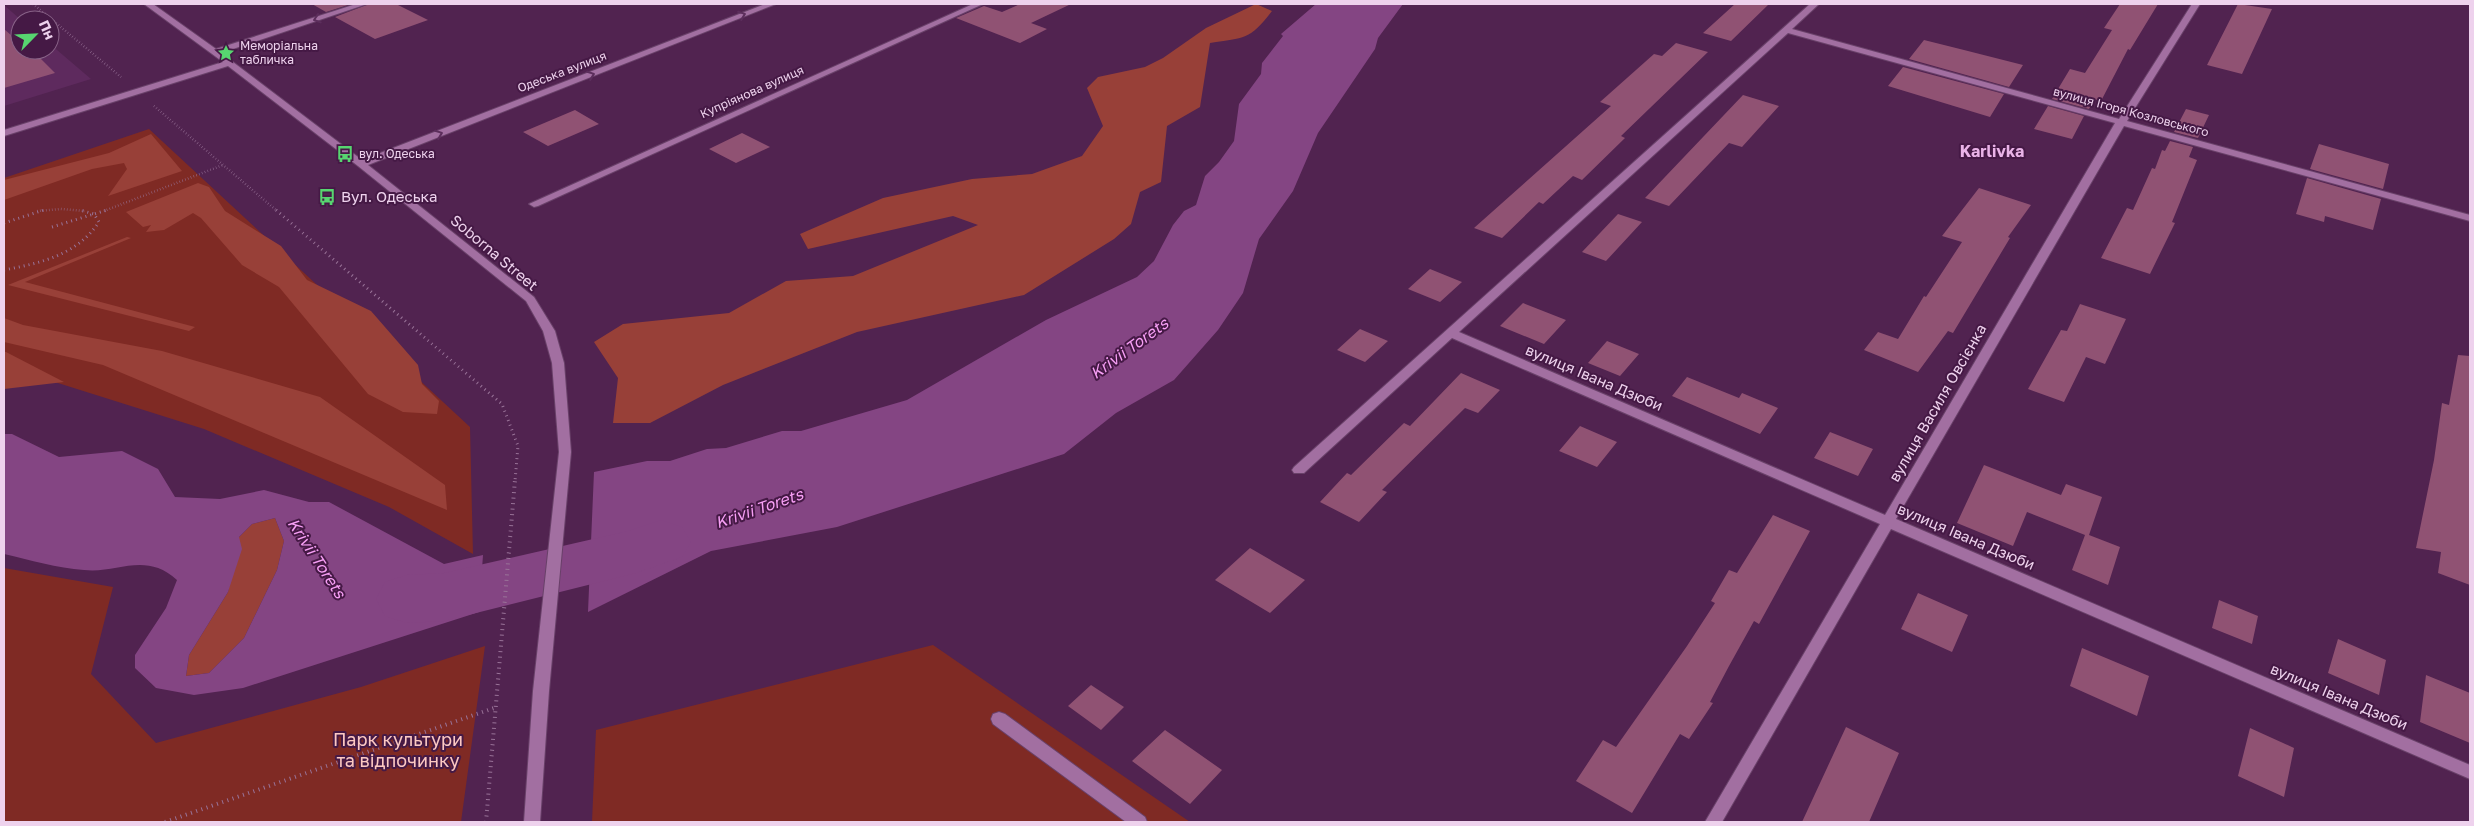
<svg xmlns="http://www.w3.org/2000/svg" width="2474" height="826" viewBox="0 0 2474 826" font-family="'Golos Text',sans-serif">
<style>
.built{fill:#5e2a5e}
.green{fill:#7f2a24}
.forest{fill:#984038}
.water{fill:#844583;fill-rule:evenodd}
.lines{fill:none;stroke-linecap:round;stroke-linejoin:round}
.river{fill:#844583;fill-rule:evenodd}
.building{fill:#905273}
.minor-casing{stroke:#694169;stroke-width:2}
.path-far2{stroke:#997398;stroke-width:2.5;stroke-dasharray:0.5 2.5;stroke-linecap:butt}
.path-far1{stroke:#997398;stroke-width:3;stroke-dasharray:1 4;stroke-linecap:butt}
.path{stroke:#997398;stroke-width:4;stroke-dasharray:1 4.5;stroke-linecap:butt}
.minor{fill:#a26fa1;fill-rule:evenodd}
.oneway{stroke:#5c2e5c}
.labels{text-anchor:middle;stroke-width:4;stroke-linejoin:round;paint-order:stroke}
.far-poi-label{font-size:12px;fill:#eed2ed;stroke:#451945;text-anchor:start}
.far-street-label{font-size:12px;fill:#eed2ed;stroke:#451945}
.poi-label{font-size:15px;fill:#eed2ed;stroke:#451945;text-anchor:start}
.street-label{font-size:15px;fill:#eed2ed;stroke:#451945}
.far-district-label{font-size:16px;font-weight:bold;fill:#eab3e8;stroke:#451945}
.water-label{font-size:16px;font-style:italic;fill:#f79ff5;stroke:#451945}
.near-park-label{font-size:18px;fill:#fdc9c2;stroke:#451945}
</style>
<rect width="100%" height="100%" fill="#512350"/>
<path class="built" d="M4,5l17,15 -1,30h30v-6l41,35 -87,27z"/>
<path class="green" d="M149,129l321,298 3,127 -84,-47 -185,-78 -181,-57 -19,-2v-192z
M4,568l109,19 -22,87 65,69 205,-56 124,-41 -24,176h-457z
M933,645l257,177h-598l4,-92z"/>
<path class="forest" d="M1256,4l16,7c-23,30 -27,26 -62,32l-10,64 -33,19 -6,56 -21,10 -9,32 -17,15 -90,56 -167,37 -134,53 -73,38h-37l5,-45 -24,-36 29,-18 106,-11 57,-32 67,-5 125,-51 -25,-9 -145,33 -8,-15 83,-36 89,-19 60,-5 50,-18 21,-30 -16,-38 11,-11 47,-10 18,-9 43,-30z
M151,134l31,37 -74,25 19,-27 -3,-6 -32,6 -88,31v-20l105,-27z
M198,183l11,4 16,24 56,35 26,34 64,31 47,54 4,19 17,17 -2,13 -34,-2 -35,-18 -89,-107 -37,-22 -41,-47 -8,-5 -29,17 -18,2 5,-7 -8,2 -17,-15z
M127,237l4,1 -106,44 170,45 -6,4 -181,-46z
M4,318l19,7 139,26 158,46 125,88 2,25 -344,-145 -99,-23z
M4,352h2l58,30 -60,7z
M275,518l9,23 -7,29 -33,68 -35,35 -23,3 3,-21 39,-63 11,-55 13,-13z"/>
<path class="water" d="M1316,4h87l-25,34 -3,11 -57,84 -25,58 -34,48 -16,54 -25,37 -44,50 -58,33 -52,41 -227,73 -126,24 -123,61 6,-140 53,-11h23l37,-12 19,-1 56,-17h19l106,-31 139,-80 91,-43 17,-16 19,-36 11,-14 12,-6 9,-29 14,-14 15,-21 5,-37 22,-30 1,-11 21,-27 -2,-2z
M4,434h8l47,23 63,-6 36,18 17,28 45,2 44,-9 45,12h20l115,62 39,-9 -4,57 -236,76 -49,7 -38,-7 -21,-20v-13l31,-47 11,-28c-32,-29 -60,-6 -93,-10 -27,-2 -54,-10 -80,-16zM275,518l9,23 -7,29 -33,68 -35,35 -23,3 3,-21 39,-63 14,-43 -3,-12 13,-13z"/>
<g class="lines">
<path class="river" d="M661,520l21,7 9,15 -9,15 -46,16 -192,48 -37,2 -22,-7 -9,-17 9,-17 22,-7 37,-2 184,-42z"/>
</g>
<path class="building" d="M312,4h39l-25,8z
M369,4h27l32,16 -53,19 -40,-22z
M1020,4h51l-40,19 16,6 -27,14 -64,-25 28,-12 18,6z
M1735,4h34l-38,37 -28,-8z
M2120,4h38l-28,46 -2,-1 -27,52 -7,-2 -5,10 -37,-10 18,-30 15,4 27,-43 -8,-2z
M2238,4l34,5 -30,65 -35,-9z
M4,29l16,14v7h7l5,5 4,-1 19,19 -51,15z
M1924,40l40,10 59,15 -14,22 -100,-28z
M1676,43l32,9 -87,84 4,2 -43,42 -9,-4 -30,28 -4,-2 -37,36 -28,-10 137,-122 -11,-4 54,-48 8,2z
M1903,67l101,27 -14,23 -102,-31z
M1743,95l36,11 -37,41 -13,-4 -60,63 -24,-8z
M2048,106l36,10 -12,23 -38,-10z
M2186,109l23,6 -11,23 -24,-6z
M575,110l24,14 -51,22 -25,-14z
M742,133l28,14 -34,16 -27,-14z
M2170,141l23,6 -4,10 8,3 -25,62 3,1 -25,51 -49,-16 26,-50 6,2 19,-42 3,1 7,-19 3,1z
M2319,144l70,20 -6,25 -73,-20z
M2307,178l74,21 -8,31 -48,-14 -1,6 -28,-8z
M1979,188l52,17 -23,32 2,1 -57,95 -5,-2 -30,41 -54,-22 14,-18 20,7 26,-43 2,1 36,-55 -20,-6z
M1618,214l24,8 -36,39 -24,-9z
M1430,269l32,13 -22,20 -32,-13z
M1523,303l43,17 -22,24 -44,-18z
M2080,304l46,15 -21,45 -19,-7 -22,45 -36,-13 33,-59 6,1z
M1360,329l28,12 -23,21 -28,-12z
M1607,341l32,13 -19,22 -32,-13z
M2458,355l12,1v229l-32,-12 3,-21 -25,-4 18,-88 8,-57 7,2z
M1461,373l39,17 -22,23 -13,-5 -83,82 5,2 -28,30 -39,-20 27,-29 4,2 53,-52 6,3z
M1687,377l52,21 3,-5 36,15 -18,26 -88,-38z
M1580,426l37,16 -20,25 -38,-16z
M1830,432l43,17 -15,27 -44,-18z
M1984,465l77,30 5,-11 36,13 -13,38 31,12 -12,38 -36,-15 13,-35 -58,-23 -14,34 -56,-23z
M1773,515l37,16 -51,93 -5,-3 -25,45 -19,36 3,1 -24,36 -9,-5 -48,79 -56,-32 27,-41 13,7 71,-101 28,-43 -4,-2 18,-31 8,3z
M1250,548l55,32 -35,33 -55,-33z
M1918,593l50,22 -16,37 -51,-23z
M2219,600l39,16 -6,28 -40,-16z
M2338,639l48,21 -7,35 -51,-22z
M2082,648l67,28 -12,40 -67,-30z
M2426,675l44,18v50l-50,-21z
M1091,685l33,22 -23,23 -33,-24z
M1846,727l53,26 -30,69h-67z
M2250,728l44,20 -10,49 -46,-21z
M1165,730l57,40 -32,34 -58,-43z"/>
<g class="lines">
<g class="minor-casing">
<path id="minor" d="M144,4h9l63,45 140,-45h11l-146,49 141,107 403,-156h11l-408,161 166,132 21,34 9,32 7,89 -22,239 -9,131h-16l9,-131 26,-239 -7,-89 -9,-32 -17,-30 -168,-135 -130,-100 -224,70v-6l219,-68z
M973,4h10l-445,202 -4,1 -5,-3z
M1810,4h9l-27,25 327,90 73,-115h8l-73,117 343,94v6l-346,-95 -228,393 574,246v14l-579,-250 -169,293h-17l175,-298 -428,-186 -148,135h-10l-2,-3 2,-3zM1788,33l327,90 -230,392 -426,-183z
M999,712l6,2 140,103 2,5h-21l-133,-98 -2,-5 2,-5z"/>
</g>
<path class="path-far2" d="M33,4l88,73
M154,106l123,105
M37,211l23,-2 25,2
M104,211l119,-46"/>
<path class="path-far1" d="M276,210l226,194 16,42 -3,35
M4,223l40,-13
M52,227l55,-17
M4,270c37,-7 73,-15 95,-48l-5,-8 -14,-4"/>
<path class="path" d="M165,822l332,-115
M486,822l29,-342"/>
<use href="#minor" class="minor"/>
</g>
<defs><path id="oneway-chevron" d="M-2-3.5L2.5 0L-2 3.5" fill="none" stroke-width="1.6" stroke-linecap="round" stroke-linejoin="round" transform="scale(1.25)"/></defs>
<g class="oneway">
<use href="#oneway-chevron" transform="translate(742 15) rotate(-21)"/>
<use href="#oneway-chevron" transform="translate(317 19) rotate(162)"/>
<use href="#oneway-chevron" transform="translate(591 75) rotate(-21)"/>
<use href="#oneway-chevron" transform="translate(439 134) rotate(-21)"/>
</g>
<defs>
<g id="sight-bare" transform="scale(1.35)"><path d="M0-6L1.8-2.2L6-1.7L2.9 1.2L3.7 5.4L0 3.3L-3.7 5.4L-2.9 1.2L-6-1.7L-1.8-2.2Z" fill="#57d570" stroke="#451945" stroke-width="2.5" paint-order="stroke"/></g>
<g id="bus-bare" transform="scale(1.35)"><path d="M-5-6H5V4H4V6H2V4H-2V6H-4V4H-5ZM-3.5-4V0h7V-4ZM-3.5 1.2v1.5H-2V1.2ZM2 1.2v1.5H3.5V1.2Z" fill="#57d570" stroke="#451945" stroke-width="2.5" paint-order="stroke"/></g>
</defs>
<g fill-rule="evenodd">
<use href="#sight-bare" x="226" y="53"/>
<use href="#bus-bare" x="345" y="154"/>
<use href="#bus-bare" x="327" y="197"/>
</g>
<g class="labels">
<g class="far-poi-label">
<text x="240" y="50">Меморіальна<tspan x="240" dy="14">табличка</tspan></text>
<text x="359" y="158">вул. Одеська</text>
</g>
<g class="far-street-label">
<text transform="translate(562 72) rotate(-21)" y="4">Одеська вулиця</text>
<text transform="translate(752 92) rotate(-24)" y="4">Купріянова вулиця</text>
<text transform="translate(2131 112) rotate(15)" y="4">вулиця Ігоря Козловського</text>
</g>
<g class="poi-label">
<text x="341" y="202">Вул. Одеська</text>
</g>
<g class="street-label">
<text transform="translate(494 253) rotate(40)" y="5">Soborna Street</text>
<text transform="translate(1594 378) rotate(23)" y="5">вулиця Івана Дзюби</text>
<text transform="translate(1938 403) rotate(-60)" y="5">вулиця Василя Овсієнка</text>
<text transform="translate(1966 537) rotate(23)" y="5">вулиця Івана Дзюби</text>
<text transform="translate(2339 697) rotate(23)" y="5">вулиця Івана Дзюби</text>
</g>
<g class="far-district-label">
<text x="1992" y="157">Karlivka</text>
</g>
<g class="water-label">
<text transform="translate(1129 348) rotate(-36)" y="6">Krivii Torets</text>
<text transform="translate(759 508) rotate(-19)" y="6">Krivii Torets</text>
<text transform="translate(317 558) rotate(57)" y="6">Krivii Torets</text>
</g>
<g class="near-park-label">
<text x="398" y="746">Парк культури<tspan x="398" dy="21">та відпочинку</tspan></text>
</g>
</g>
<rect width="2474" height="826" fill="none" stroke="#eed2ed" stroke-width="10"/>
<g transform="translate(35 35) rotate(66)"><circle r="24" fill="#451945" stroke="#896388"/>
<path d="M0-4L9 19L0 12L-9 19Z" fill="#57d570"/>
<text y="-8" font-size="14" font-weight="bold" text-anchor="middle" fill="#eed2ed">Пн</text>
</g>
</svg>
